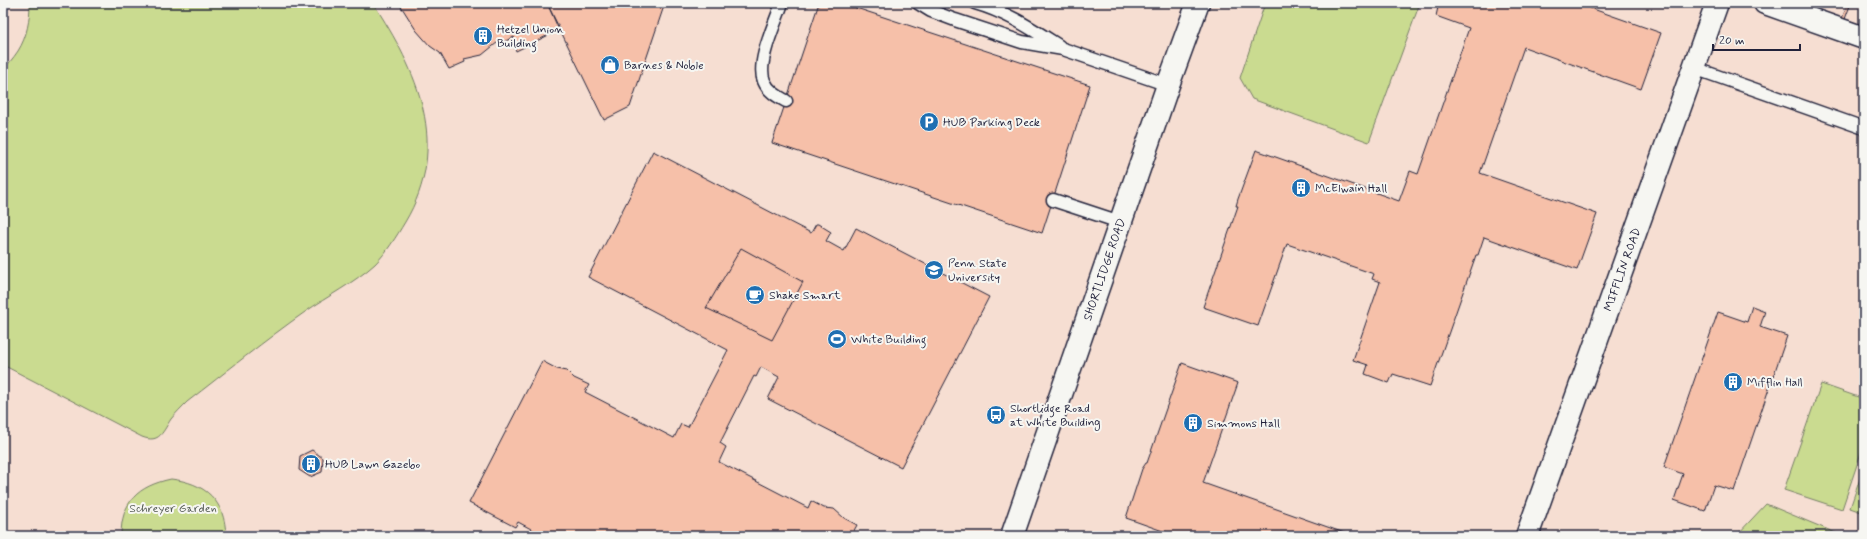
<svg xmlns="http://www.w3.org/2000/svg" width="1867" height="539" viewBox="0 0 1867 539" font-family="Mynerve,sans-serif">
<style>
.built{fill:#f6ded2}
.green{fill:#cadb90;stroke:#767e66}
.building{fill:#f6c0a9;stroke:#22223b}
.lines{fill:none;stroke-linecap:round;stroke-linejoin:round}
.service-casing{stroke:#22223b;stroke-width:15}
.minor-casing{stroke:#22223b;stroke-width:25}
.service{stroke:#f6f6f2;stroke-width:12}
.minor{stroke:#f6f6f2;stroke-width:22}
.labels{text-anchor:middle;stroke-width:4;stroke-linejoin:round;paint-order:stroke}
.poi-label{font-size:12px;fill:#22223b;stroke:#f6f6f2;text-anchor:start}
.street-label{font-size:12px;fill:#22223b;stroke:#f6f6f2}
.park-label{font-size:12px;fill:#545a54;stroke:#f6f6f2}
</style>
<rect width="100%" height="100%" fill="#f6ebe3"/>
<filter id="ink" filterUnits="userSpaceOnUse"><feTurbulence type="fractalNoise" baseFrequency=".025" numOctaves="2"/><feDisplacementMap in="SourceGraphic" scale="8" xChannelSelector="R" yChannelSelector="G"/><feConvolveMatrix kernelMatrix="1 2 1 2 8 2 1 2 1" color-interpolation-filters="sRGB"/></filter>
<g filter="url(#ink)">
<path class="built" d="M3,3h1861v533h-1861z"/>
<path class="green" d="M30,3h343c45,69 78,142 32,219 -9,15 -18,30 -30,42 -21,19 -47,32 -70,48 -40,28 -79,60 -118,90 -5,5 -11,11 -16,17 -8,12 -11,25 -29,18l-139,-72v-293c4,-8 10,-13 15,-21 9,-14 12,-32 12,-48z
M1265,3h155l-51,139 -117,-43 -12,-21z
M1821,384l43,15v45l-22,65 -58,-19z
M1864,467v46l-14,-5z
M171,479c34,4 54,21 55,57h-105c0,-34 17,-50 50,-57z
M1766,504l77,32h-107z"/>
<path class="building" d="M399,3h148l12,27 -43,21 -4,-9 3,-2 -1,-3 -15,7 -1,-2 -16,13 -18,4 1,3 -16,7 -9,-16 -10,-7 -14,-16z
M547,3h118l-35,104 -26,13z
M819,3h22l249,82 -48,148 -270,-90z
M1439,3h137l85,30 -20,56 -117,-42 -44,126 117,41 -20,56 -93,-33 -6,18h-2l-46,131 -37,-12 -4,9 -24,-9 3,-9 -15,-5 27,-78 -8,-3 2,-5 -87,-30 -29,82 -55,-19 35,-101h-2l2,-7 18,-49 143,51 11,-30 8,3 51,-146 -33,-12z
M1848,3h3l-6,16 19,7v3l-23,-8z
M653,151l158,82 5,-9h2l13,8 -5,9 18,10 12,-23 133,69 -88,170 -133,-68 11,-22 -18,-10 -5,10 -2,-1 -34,67 6,4 -7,15 89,46 3,-7 13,7 10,1 10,9 13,7 -6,11h-307l-26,-14 -3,5 -46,-24 73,-142 15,8 10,2 7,7 15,7 -4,7 89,46 7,-14 7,3 40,-77 -140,-73z
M741,248l62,34 -31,58 -66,-32z
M1752,306l13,5 -5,16 27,9 -53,155 -20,-6 -9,26 -31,-11 9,-26 -19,-7 54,-155 29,10z
M1182,363l56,20 -35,100 150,53h-176l-51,-18 16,-49 4,-6h1z
M312,450l11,8 -1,14 -12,5 -11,-7 1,-14z"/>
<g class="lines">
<g class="service-casing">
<path id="service" d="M782,3c-6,19 -26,59 -18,78 4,10 13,15 22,20
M918,3l13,8 24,9 67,22 41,7 105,36
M975,3c32,9 57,26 84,43
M1694,68l170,60
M1053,200l67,22"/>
</g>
<g class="minor-casing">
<g id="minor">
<path d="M1765,3l99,35"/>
<path id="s1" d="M1012,536l156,-451 30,-82"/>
<path id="s2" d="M1527,536l190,-533"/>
</g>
</g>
<use href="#service" class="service"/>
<use href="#minor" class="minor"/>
</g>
</g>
<defs>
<g id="building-disc" transform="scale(1)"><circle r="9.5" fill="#1f6fb2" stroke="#f6f6f2"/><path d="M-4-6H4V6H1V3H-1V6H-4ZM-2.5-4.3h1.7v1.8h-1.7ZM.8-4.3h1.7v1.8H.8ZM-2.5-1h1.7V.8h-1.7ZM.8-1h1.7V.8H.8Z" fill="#fff"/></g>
<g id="shop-disc" transform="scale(1)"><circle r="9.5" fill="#1f6fb2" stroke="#f6f6f2"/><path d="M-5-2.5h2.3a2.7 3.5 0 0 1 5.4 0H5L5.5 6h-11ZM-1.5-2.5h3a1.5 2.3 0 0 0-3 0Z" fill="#fff"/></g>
<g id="parking-disc" transform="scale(1)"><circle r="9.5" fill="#1f6fb2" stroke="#f6f6f2"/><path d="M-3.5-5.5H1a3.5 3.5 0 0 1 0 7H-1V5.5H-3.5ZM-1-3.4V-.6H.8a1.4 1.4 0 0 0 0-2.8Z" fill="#fff"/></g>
<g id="university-disc" transform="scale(1)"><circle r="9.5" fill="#1f6fb2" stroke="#f6f6f2"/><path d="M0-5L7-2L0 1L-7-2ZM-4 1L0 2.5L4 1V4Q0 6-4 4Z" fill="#fff"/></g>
<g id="cafe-disc" transform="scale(1)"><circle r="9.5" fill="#1f6fb2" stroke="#f6f6f2"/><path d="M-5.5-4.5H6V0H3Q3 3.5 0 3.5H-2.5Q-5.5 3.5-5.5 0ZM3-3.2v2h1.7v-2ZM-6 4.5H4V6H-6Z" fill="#fff"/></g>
<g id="stadium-disc" transform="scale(1)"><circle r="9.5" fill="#1f6fb2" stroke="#f6f6f2"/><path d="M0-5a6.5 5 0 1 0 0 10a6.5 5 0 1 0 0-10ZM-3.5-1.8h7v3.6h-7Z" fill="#fff"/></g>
<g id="bus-disc" transform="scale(1)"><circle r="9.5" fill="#1f6fb2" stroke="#f6f6f2"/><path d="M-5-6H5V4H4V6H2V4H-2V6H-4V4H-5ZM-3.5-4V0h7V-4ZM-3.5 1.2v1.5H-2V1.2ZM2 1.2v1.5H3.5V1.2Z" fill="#fff"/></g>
</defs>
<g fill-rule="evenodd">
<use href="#building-disc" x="483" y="36"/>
<use href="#shop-disc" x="610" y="65"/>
<use href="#parking-disc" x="929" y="122"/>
<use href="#building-disc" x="1301" y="188"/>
<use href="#university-disc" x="934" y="270"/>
<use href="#cafe-disc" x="755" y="295"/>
<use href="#stadium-disc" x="837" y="339"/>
<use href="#building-disc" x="1733" y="382"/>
<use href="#bus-disc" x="996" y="415"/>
<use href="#building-disc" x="1193" y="423"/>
<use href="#building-disc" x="311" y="464"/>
</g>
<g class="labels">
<g class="poi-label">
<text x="497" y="33">Hetzel Union<tspan x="497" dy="14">Building</tspan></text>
<text x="624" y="69">Barnes &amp; Noble</text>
<text x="943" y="126">HUB Parking Deck</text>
<text x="1315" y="192">McElwain Hall</text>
<text x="948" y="267">Penn State<tspan x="948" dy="14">University</tspan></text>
<text x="769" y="299">Shake Smart</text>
<text x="851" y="343">White Building</text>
<text x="1747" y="386">Mifflin Hall</text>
<text x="1010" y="412">Shortlidge Road<tspan x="1010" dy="14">at White Building</tspan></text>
<text x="1207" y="427">Simmons Hall</text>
<text x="325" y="468">HUB Lawn Gazebo</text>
</g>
<g class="street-label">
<text dy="4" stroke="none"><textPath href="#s1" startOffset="282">SHORTLIDGE ROAD</textPath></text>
<text dy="4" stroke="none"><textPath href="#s2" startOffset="283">MIFFLIN ROAD</textPath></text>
</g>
<g class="park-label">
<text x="173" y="512">Schreyer Garden</text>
</g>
</g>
<rect width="1867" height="539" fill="none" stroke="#f6f6f2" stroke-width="16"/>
<rect x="8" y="8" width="1851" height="523" fill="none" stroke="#22223b" stroke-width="1.5" filter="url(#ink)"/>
<path d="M1713 44v6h87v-6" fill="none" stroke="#22223b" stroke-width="2"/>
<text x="1719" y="44" font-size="12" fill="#22223b" stroke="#f6f6f2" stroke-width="3" paint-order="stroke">20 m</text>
</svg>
